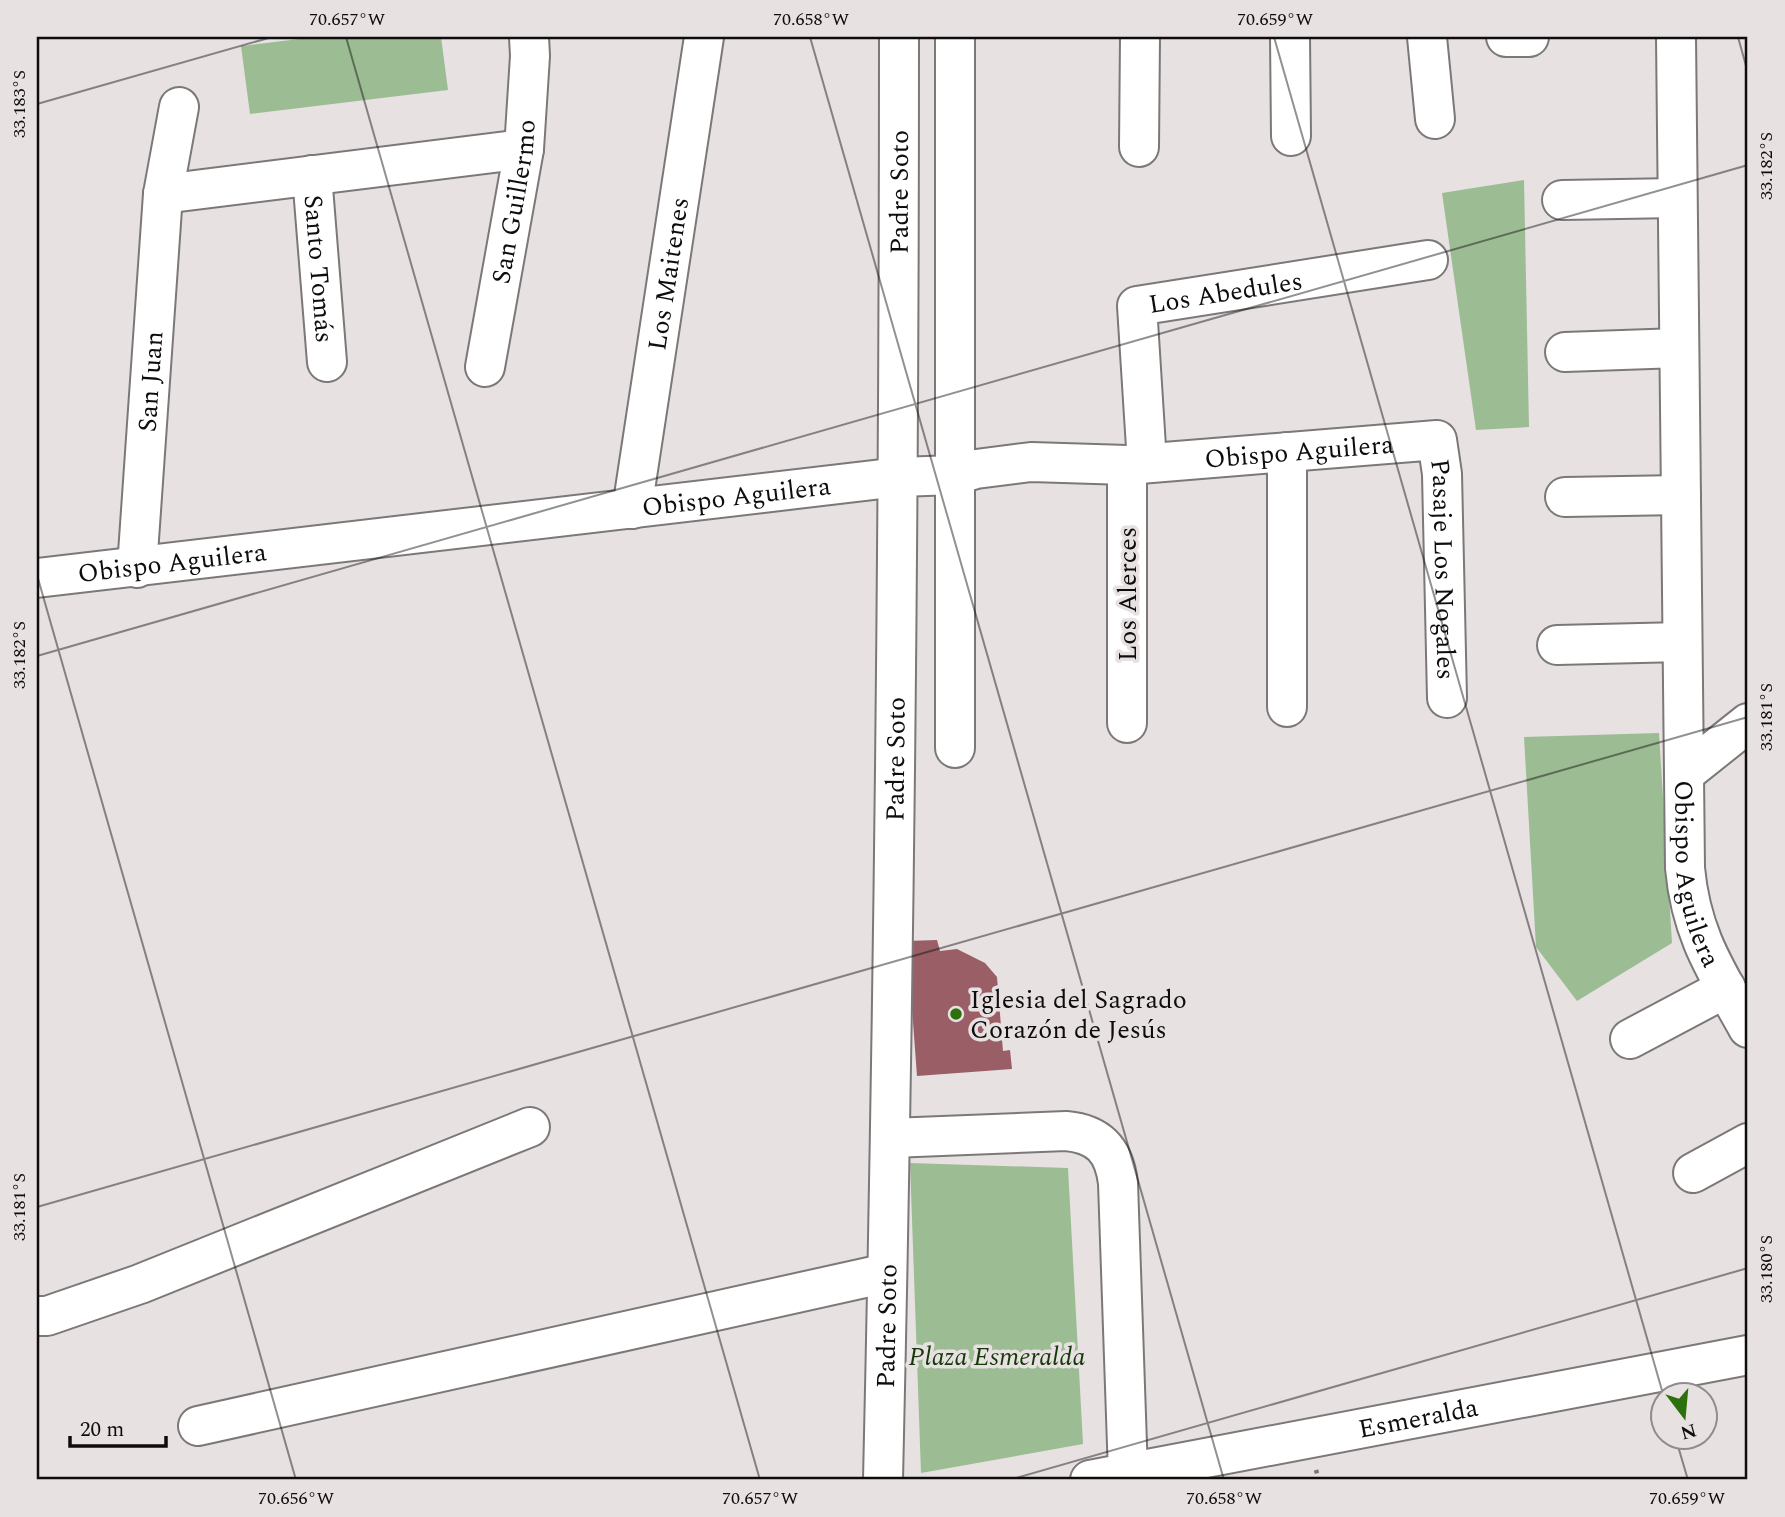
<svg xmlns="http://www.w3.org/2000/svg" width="1785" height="1517" viewBox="0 0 1785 1517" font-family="Spectral,serif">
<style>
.green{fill:#9cbd93}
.building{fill:#995e66}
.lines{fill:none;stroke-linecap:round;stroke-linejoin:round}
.minor-casing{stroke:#7d7878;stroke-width:42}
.path{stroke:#7a7677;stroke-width:4.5;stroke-dasharray:3.5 5;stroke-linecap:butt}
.minor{stroke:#fff;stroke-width:38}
.ticks{fill:none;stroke:#0e0c0c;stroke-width:2;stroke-opacity:0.45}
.poi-dot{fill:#2d710f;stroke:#e7e1e2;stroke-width:2.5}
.labels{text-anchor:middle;stroke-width:7;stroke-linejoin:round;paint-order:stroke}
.street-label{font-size:26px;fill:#0e0c0c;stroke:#e7e1e2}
.poi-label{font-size:26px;fill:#0e0c0c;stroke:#e7e1e2;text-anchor:start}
.park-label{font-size:26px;font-style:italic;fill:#153908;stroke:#e7e1e2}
.neatline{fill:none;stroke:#0e0c0c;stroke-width:2.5}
.ticks-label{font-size:18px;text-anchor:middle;fill:#0e0c0c}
</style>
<rect width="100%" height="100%" fill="#e7e1e2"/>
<path class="green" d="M315,37h126l7,53 -198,24 -9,-68z
M1524,180l5,247 -53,3 -34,-237z
M1659,733l13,210 -95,58 -41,-54 -12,-210z
M910,1163l158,5 15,276 -162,29z"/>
<path class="building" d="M937,940l3,11 17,-2 28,14 12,14 6,74 7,-1 2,19 -95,7 -10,-135z"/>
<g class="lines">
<g class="minor-casing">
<g id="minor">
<path d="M1290,37l1,99"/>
<path d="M1427,37l8,82"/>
<path d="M1506,37h23"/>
<path id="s1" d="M1676,37l9,831c6,67 32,104 63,160"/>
<path d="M1139,147l1,-110"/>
<path id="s2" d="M312,175l15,187"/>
<path d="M163,194l361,-45"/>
<path d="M1562,200l115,-2"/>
<path d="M1565,352l114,-4"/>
<path id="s3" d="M485,367l39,-218 6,-93 -1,-19"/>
<path id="s4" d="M1147,463l-10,-157 291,-46"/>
<path d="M1127,465v258"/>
<path d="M1565,497l116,-2"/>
<path id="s5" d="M632,509l72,-472"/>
<path id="s6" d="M137,568l26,-374 16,-87"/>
<path id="s7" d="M37,578l862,-101 56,-2 21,-6 55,-7 96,3 310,-25 5,34 5,224"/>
<path d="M1557,645l125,-3"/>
<path d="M1287,707v-255"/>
<path d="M955,748v-711"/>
<path d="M1684,774l64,-51"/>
<path d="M1630,1039l96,-51"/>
<path d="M891,1138l175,-7c33,3 48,19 52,52l10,291"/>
<path d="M1693,1173l55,-30"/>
<path d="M37,1316h10l93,-32 390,-157"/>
<path d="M198,1426l689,-153"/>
<path id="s8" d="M883,1480c11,-481 16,-962 16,-1443"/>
<path id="s9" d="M1090,1480l658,-125"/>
</g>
</g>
<path class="path" d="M1316,1470l3,10"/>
<use href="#minor" class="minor"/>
</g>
<path class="ticks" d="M346,37l414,1443M810,37l414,1443M1274,37l389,1357M1738,37l10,36M37,104l235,-67M37,575l259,905M37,656l1711,-491M37,1207l1711,-490M1675,1436l13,44M1009,1480l739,-212"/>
<circle class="poi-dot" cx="956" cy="1014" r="7"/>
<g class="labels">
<g class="street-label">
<text dy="9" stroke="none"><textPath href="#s8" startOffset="1288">Padre Soto</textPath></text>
<text dy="9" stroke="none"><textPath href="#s3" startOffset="168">San Guillermo</textPath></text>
<text dy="9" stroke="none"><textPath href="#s2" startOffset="94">Santo Tomás</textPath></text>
<text dy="9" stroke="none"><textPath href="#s5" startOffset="238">Los Maitenes</textPath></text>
<text dy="9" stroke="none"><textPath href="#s4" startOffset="247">Los Abedules</textPath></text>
<text dy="9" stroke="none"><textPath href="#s6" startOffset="187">San Juan</textPath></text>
<text dy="9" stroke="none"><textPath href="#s7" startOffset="1270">Obispo Aguilera</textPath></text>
<text dy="9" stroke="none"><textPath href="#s7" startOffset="704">Obispo Aguilera</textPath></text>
<text dy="9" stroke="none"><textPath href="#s7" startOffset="136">Obispo Aguilera</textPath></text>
<text dy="9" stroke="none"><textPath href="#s7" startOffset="1538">Pasaje Los Nogales</textPath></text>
<text transform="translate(1127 594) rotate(-90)" y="9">Los Alerces</text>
<text dy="9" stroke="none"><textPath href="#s8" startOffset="721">Padre Soto</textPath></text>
<text dy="9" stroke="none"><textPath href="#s1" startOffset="838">Obispo Aguilera</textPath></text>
<text dy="9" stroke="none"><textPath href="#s8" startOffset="154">Padre Soto</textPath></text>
<text dy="9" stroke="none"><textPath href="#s9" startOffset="334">Esmeralda</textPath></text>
</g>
<g class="poi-label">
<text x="970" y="1008">Iglesia del Sagrado<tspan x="970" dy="30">Corazón de Jesús</tspan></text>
</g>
<g class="park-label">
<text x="997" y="1365">Plaza Esmeralda</text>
</g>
</g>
<rect width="1785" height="1517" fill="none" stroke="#e7e1e2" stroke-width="77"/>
<g transform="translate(1684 1416) rotate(164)"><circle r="33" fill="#e7e1e2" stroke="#908c8c" stroke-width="2"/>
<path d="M0-5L12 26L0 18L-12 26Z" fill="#2d710f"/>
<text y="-10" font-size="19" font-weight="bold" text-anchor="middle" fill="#0e0c0c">N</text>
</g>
<path d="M70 1436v10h96v-10" fill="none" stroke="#0e0c0c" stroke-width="3.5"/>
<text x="80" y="1436" font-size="21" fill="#0e0c0c" stroke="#e7e1e2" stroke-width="5" paint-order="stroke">20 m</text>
<rect x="38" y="38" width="1708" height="1440" class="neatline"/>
<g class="ticks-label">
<text x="347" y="25">70.657°W</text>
<text x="811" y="25">70.658°W</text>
<text x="1275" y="25">70.659°W</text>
<text transform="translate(19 104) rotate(-90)" y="6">33.183°S</text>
<text transform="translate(1766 166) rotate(-90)" y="6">33.182°S</text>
<text transform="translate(19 655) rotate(-90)" y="6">33.182°S</text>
<text transform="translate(1766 717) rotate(-90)" y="6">33.181°S</text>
<text transform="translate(19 1207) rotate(-90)" y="6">33.181°S</text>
<text transform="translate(1766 1269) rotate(-90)" y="6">33.180°S</text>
<text x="296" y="1504">70.656°W</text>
<text x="760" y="1504">70.657°W</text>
<text x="1224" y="1504">70.658°W</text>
<text x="1687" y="1504">70.659°W</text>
</g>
</svg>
